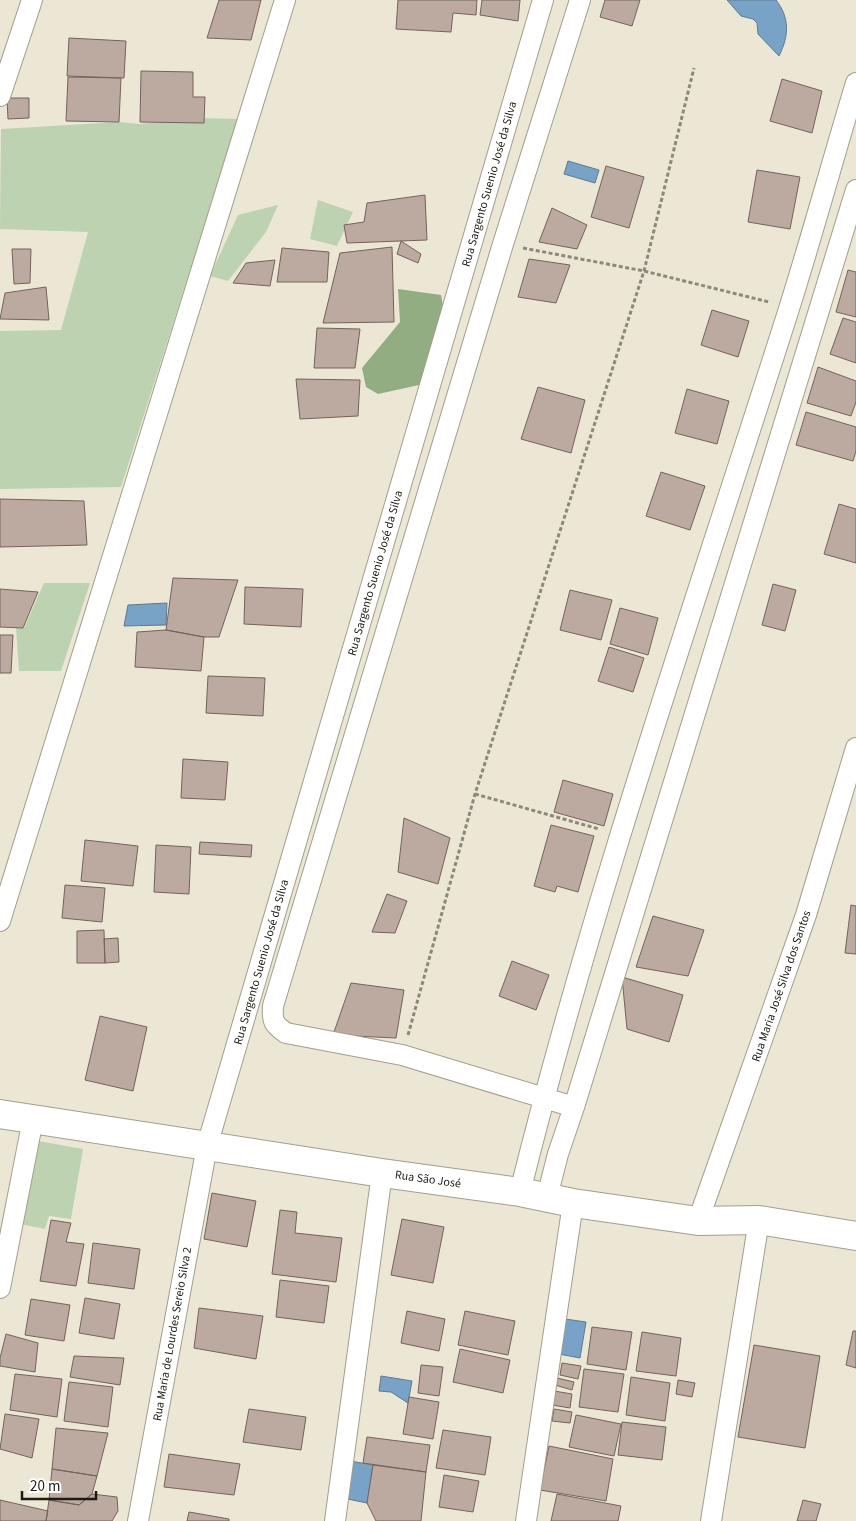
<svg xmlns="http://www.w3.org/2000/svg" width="856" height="1521" viewBox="0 0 856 1521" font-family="'Source Sans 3',sans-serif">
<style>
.green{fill:#bcd2b0}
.forest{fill:#91ad81}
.water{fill:#78a2c6;stroke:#5d7a91}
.building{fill:#bcaaa0;stroke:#73635b}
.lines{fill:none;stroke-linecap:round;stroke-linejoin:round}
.street-casing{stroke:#a29e8d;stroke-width:22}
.secondary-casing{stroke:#a29e8d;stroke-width:30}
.path{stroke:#8c897c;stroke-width:3;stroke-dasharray:4 2.5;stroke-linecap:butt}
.street{stroke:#fff;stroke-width:20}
.secondary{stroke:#fff;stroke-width:28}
.labels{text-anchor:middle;stroke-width:4.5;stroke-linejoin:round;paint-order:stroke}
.street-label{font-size:12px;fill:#1d1b14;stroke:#fff}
</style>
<rect width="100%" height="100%" fill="#ece7d5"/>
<path class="green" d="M200,118l38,1 -117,368 -121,2v-158l61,-1 27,-98 -88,-3 1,-100 118,-7 20,2z
M318,200l35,12 -16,34 -27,-7z
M278,205l-12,27 -38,49 -18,-5 28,-61z
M44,583h46l-29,88h-42l-3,-43h8z
M33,1140l50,9 -12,70 -22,-3 -4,13 -26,-5z"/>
<path class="forest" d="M398,289l43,6 5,27 -27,63 -41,9 -12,-7 -4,-19 38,-46z"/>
<path class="water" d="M727,0h49c14,18 13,36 3,56l-21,-22 -1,-11 -4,-4 -12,-3z
M568,161l31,9 -4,13 -31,-9z
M167,603l-1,22 -42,1 4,-21z
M565,1319l21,3 -6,36 -21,-4z
M381,1376l31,5 -4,22 -17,-11 -12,-1z
M344,1460l29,5 -6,38 -29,-6z"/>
<path class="building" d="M219,0h42l-10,40 -44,-2z
M398,0h79l-1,15 -23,-2 -2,19 -55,-3z
M482,0h38l-2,21 -38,-6z
M605,0h35l-8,26 -32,-9z
M69,38l57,3 -2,37 -57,-2z
M141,71l52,1v25h12l-1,26 -64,-1z
M68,77l53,1 -2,44 -53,-1z
M782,79l40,12 -10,42 -42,-12z
M7,98h22v20l-21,1z
M606,166l38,11 -15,51 -38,-11z
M757,170l43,7 -10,52 -42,-7z
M425,195l2,45 -80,3 -3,-18 20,-3 3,-19z
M552,208l35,17 -10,24 -38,-7z
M401,241l20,13 -3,9 -21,-9z
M392,247l2,75 -71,1 17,-70z
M282,248l47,4 -2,30h-50z
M12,249h19l-1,34 -16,1z
M529,259l41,6 -14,38 -38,-6z
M275,260l-5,26 -37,-3 13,-20z
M848,270l8,2v45l-20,-5z
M46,287l3,33 -49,-1 5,-26z
M712,310l37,11 -11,36 -37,-12z
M843,318l13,4v41l-26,-9z
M317,328l43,1 -5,39h-41z
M818,367l38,14v21l-5,14 -44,-13z
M296,379l64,1 -2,36 -58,3z
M538,387l47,13 -14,53 -50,-14z
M687,389l42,12 -12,43 -42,-11z
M806,412l50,15v24l-3,10 -57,-16z
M661,472l44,14 -15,44 -44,-14z
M0,499l84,2 3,44 -87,2z
M839,504l17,5v54l-32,-9z
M173,578l65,2 -19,57h-15l-38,-7z
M773,584l23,6 -11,41 -23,-6z
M245,587l58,2 -2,38 -57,-3z
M0,589l38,3 -15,36 -23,-1z
M570,590l42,10 -11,40 -41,-10z
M620,608l38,10 -10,37 -38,-11z
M166,630l38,7 -3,34 -66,-4 2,-35z
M0,635h13l-2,38h-11z
M609,647l35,11 -11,34 -35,-11z
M208,676l57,2 -2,38 -57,-3z
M183,759l45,3 -3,38 -44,-2z
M563,780l50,14 -9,32 -50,-14z
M404,818l46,20 -12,46 -40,-12z
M551,825l43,11 -16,56 -21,-6 -2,6 -21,-6z
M85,840l53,6 -5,40 -52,-5z
M200,842l52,3 -1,12 -52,-3z
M156,845l35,2 -2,47 -35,-2z
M65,885l40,3 -3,34 -40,-4z
M387,894l20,7 -12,32 -23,-1z
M851,905l5,1v48l-11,-1z
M653,916l51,14 -16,46 -52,-9z
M104,930l1,33h-28v-32z
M118,938l1,24 -14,1 -1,-24z
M512,961l37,14 -13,35 -37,-14z
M622,977l61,18 -14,47 -42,-13z
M351,983l53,7 -8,48 -63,-3z
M100,1016l47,11 -14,64 -48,-11z
M212,1193l44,8 -9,46 -43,-8z
M280,1210l17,2 -2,21 47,5 -6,44 -64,-8z
M402,1219l42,8 -11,56 -42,-8z
M51,1220l20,3 -5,19 18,2 -8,42 -36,-5z
M93,1243l47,6 -6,40 -46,-6z
M280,1280l49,6 -5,37 -48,-6z
M85,1298l35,6 -6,35 -35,-6z
M31,1299l39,6 -6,36 -39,-6z
M199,1308l64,8 -7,43 -62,-11z
M407,1311l38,8 -6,32 -38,-8z
M465,1311l50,10 -7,34 -50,-10z
M592,1327l40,5 -6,38 -39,-6z
M853,1331h3v37l-10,-3z
M642,1332l39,6 -5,38 -40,-5z
M6,1334l32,9 -3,29 -35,-6v-8z
M754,1345l66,11 -15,92 -67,-11z
M460,1349l50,11 -7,33 -50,-11z
M74,1356l50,2 -4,27 -50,-8z
M562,1363l19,3 -3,13 -18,-4z
M421,1365l22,2 -4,29 -21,-3z
M584,1369l40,5 -6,38 -39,-5z
M15,1374l47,5 -5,38 -47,-7z
M631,1377l39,6 -5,38 -39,-6z
M557,1378l17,4 -2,8 -17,-5z
M678,1380l17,3 -3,14 -16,-3z
M69,1382l44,5 -5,40 -44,-6z
M554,1391l18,3 -2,14 -18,-3z
M409,1397l30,5 -6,37 -30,-5z
M249,1409l57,8 -5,33 -58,-8z
M554,1409l18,3 -2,11 -18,-2z
M5,1414l34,5 -7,39 -32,-9z
M576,1415l45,9 -7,32 -45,-9z
M622,1422l44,5 -4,33 -44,-5z
M56,1428l52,5 -11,43 -45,-7z
M443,1430l48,7 -6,38 -49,-7z
M367,1437l63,8 -4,27 -63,-9z
M549,1446l64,13 -7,42 -66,-11z
M169,1454l71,10 -6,31 -70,-8z
M373,1465l53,7 -5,49h-45l-9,-18z
M52,1469l45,7 -5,18 -13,11 -30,-5z
M444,1475l35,6 -6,31 -34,-5z
M92,1494l25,3 1,14 -6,10h-66l3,-21 30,5z
M557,1494l64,12 -3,15h-67z
M0,1500l48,11 -2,10h-46z
M803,1500l18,4 -5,17h-19z
M189,1512l40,7v2h-42z"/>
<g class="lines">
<g class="street-casing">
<path id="street" d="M0,96l32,-96
M0,921l285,-921
M574,1107l-172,-52 -116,-22c-13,-9 -14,-12 -13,-27l230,-762 77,-244
M520,1192c74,-298 175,-588 268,-880 24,-76 45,-153 68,-229
M547,1197l11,-43 16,-47 282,-917
M698,1221l108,-306 50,-167
M0,1288l33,-169
M138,1521l69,-375 336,-1146
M335,1521l47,-348
M526,1521l47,-318
M711,1521l48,-301"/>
</g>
<g class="secondary-casing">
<path id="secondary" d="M0,1114l382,59 138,19 53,11 125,18 61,-1 97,16"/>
</g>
<path class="path" d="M523,248l121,23 125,31
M475,794l124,35
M408,1035l67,-241 169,-523 50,-203"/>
<use href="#street" class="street"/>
<use href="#secondary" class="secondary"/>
</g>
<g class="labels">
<g class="street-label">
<text transform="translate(489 184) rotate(-74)" y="4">Rua Sargento Suenio José da Silva</text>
<text transform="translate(375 573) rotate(-74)" y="4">Rua Sargento Suenio José da Silva</text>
<text transform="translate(261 962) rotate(-74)" y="4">Rua Sargento Suenio José da Silva</text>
<text transform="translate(781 986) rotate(-71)" y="4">Rua Maria José Silva dos Santos</text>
<text transform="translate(428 1179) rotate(8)" y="4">Rua São José</text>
<text transform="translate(172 1334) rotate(-80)" y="4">Rua Maria de Lourdes Sereio Silva 2</text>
</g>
</g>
<path d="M22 1491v8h74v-8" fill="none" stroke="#1d1b14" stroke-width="2.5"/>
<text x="30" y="1491" font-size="15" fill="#1d1b14" stroke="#ffffff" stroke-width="4" paint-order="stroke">20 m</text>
</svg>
